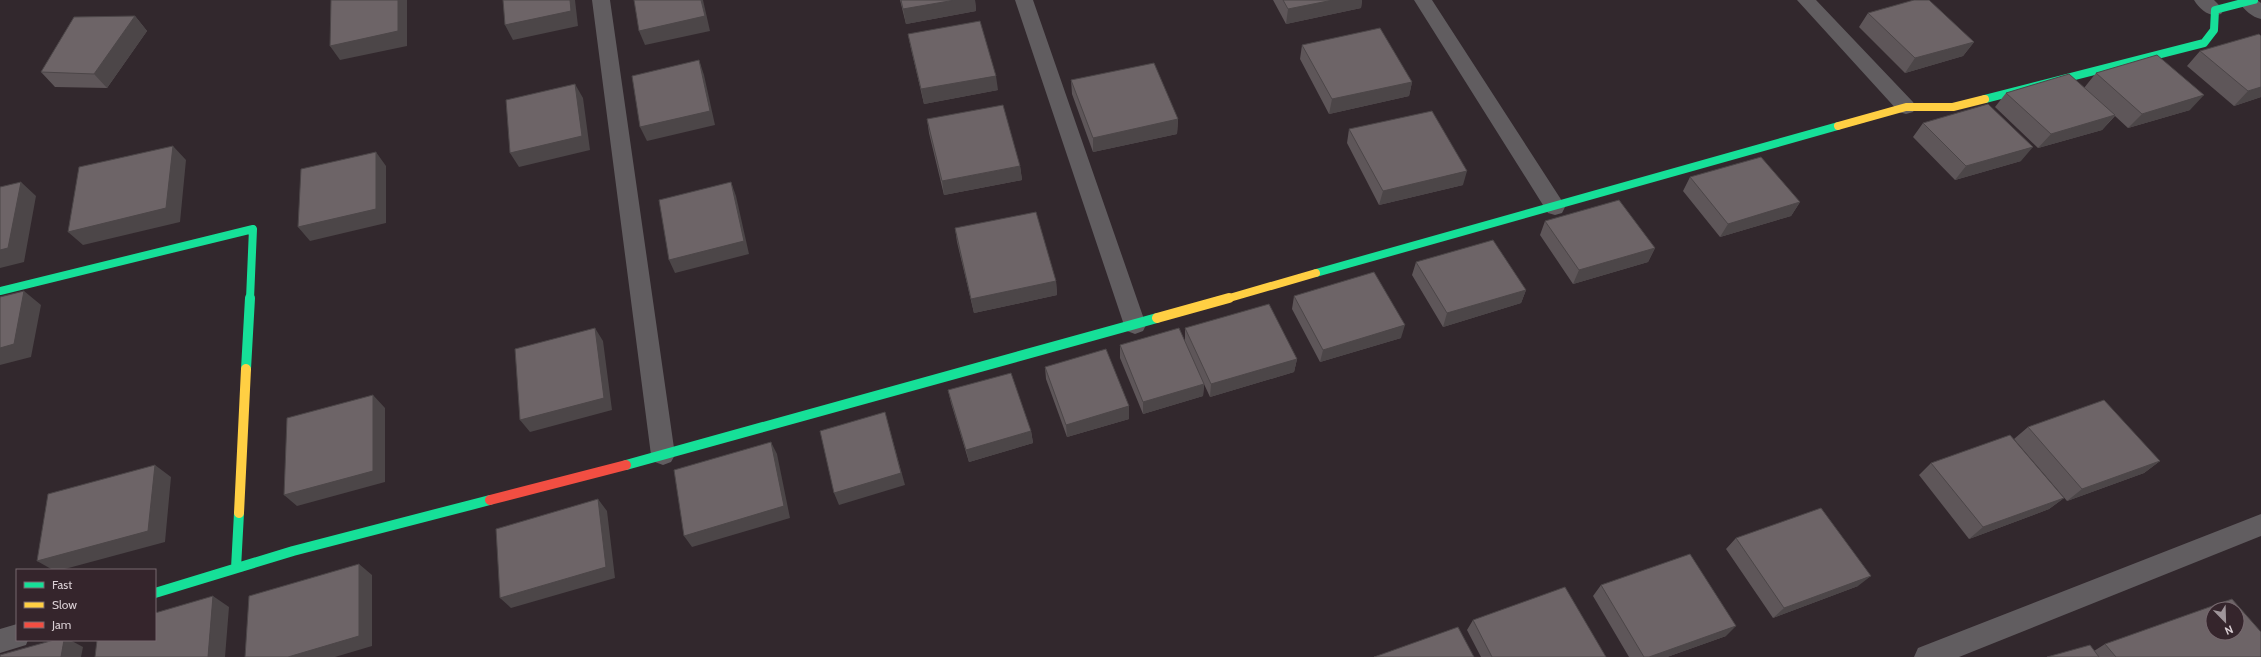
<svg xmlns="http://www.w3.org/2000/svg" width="2261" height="657" viewBox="0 0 2261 657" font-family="Cabin,sans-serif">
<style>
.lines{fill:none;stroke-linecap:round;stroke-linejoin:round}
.street{fill:#615d60;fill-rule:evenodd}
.fast-far1{stroke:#16e098;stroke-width:8}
.fast{stroke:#16e098;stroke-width:10}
.slow-far1{stroke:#ffcf43;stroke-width:8}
.slow{stroke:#ffcf43;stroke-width:10}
.jam{stroke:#f24e42;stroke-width:10}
.wall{fill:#5e5659}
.shaded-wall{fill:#4c4648}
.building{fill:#6d6467;stroke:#4c4648;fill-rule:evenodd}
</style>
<rect width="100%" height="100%" fill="#32282d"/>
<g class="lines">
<path class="street" d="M592,0h18l65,455 -4,7 -8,3 -8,-3 -4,-7z
M1015,0h18l113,325 -3,6 -8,3 -8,-3 -3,-6z
M1414,0h18l130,201 3,6 -3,6 -7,2 -7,-2z
M1797,0h19l97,102 3,5 -3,5 -7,2 -7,-2z
M2194,0h20l10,10 -3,4c-11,4 -21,-4 -27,-14z
M2240,0h17l4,3v16c-9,-2 -17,-9 -22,-17z
M2261,514v22l-302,121h-45l4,-9z
M17,624v16h11l-2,5 -26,8v-24z"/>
<path class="fast-far1" d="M1985,99l219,-56 10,-13 1,-20 39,-10
M1316,273l522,-147
M0,291l253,-62 -3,70"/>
<path class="fast" d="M246,369l4,-71
M626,465l531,-147
M236,568l3,-55
M155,593l138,-42 197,-51"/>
<path class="slow-far1" d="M1838,126l68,-19h47l32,-8
M1226,299l90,-26"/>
<path class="slow" d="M1157,318l72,-20
M239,513l7,-144"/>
<path class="jam" d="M490,500l136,-35"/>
</g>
<path class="wall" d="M900,0h75l1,11 -70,13z
M1273,0h89l-1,8 -75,16z
M1868,13l106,29 -11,14 -58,17 -46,-46z
M135,16l12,15 -40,57 -52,-1 -14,-15z
M908,34l90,56 -74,14 -13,-55z
M2261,36v61l-27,9 -47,-40 13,-15z
M1302,45l110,37 -3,14 -80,18 -29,-55z
M2096,73l94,37 -62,18 -13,-12 -13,14 -64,18 -43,-41 11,-14 78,-5z
M1071,80l107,39 -1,15 -84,18 -21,-58z
M927,119l93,47 2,14 -78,15 -15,-62z
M1923,123l98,38 -66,19 -42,-43z
M1349,129l114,56 -84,20 -32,-62z
M1690,177l110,25 -9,14 -71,21 -37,-46z
M1545,221l110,27 -7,14 -75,22 -33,-49z
M955,228l101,53 1,14 -83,18 -17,-71z
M1416,262l110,28 -5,13 -78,24 -31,-52z
M1294,296l107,42 -81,24 -28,-53z
M1185,328l112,31 -3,13 -84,25 -6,-13 -1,12 -60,18 -23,-56v-13l65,-4z
M1045,367l84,52 -62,18 -21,-58z
M948,390l83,41 2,12 -64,19 -18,-59z
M2028,427l132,34 -16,12 -77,28 -53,-62z
M1931,463l133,35 -15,11 -80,30 -50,-64z
M1736,538l122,48 -85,32 -47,-69z
M1601,585l125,51 -59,21h-38l-36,-61z
M1473,620l133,37h-125l-14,-27z
M2105,644l156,13h-214l47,-6z"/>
<path class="shaded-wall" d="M398,0h9v46l-67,14 -10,-14z
M570,0h5l3,26 -65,14 -8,-15z
M701,0h2l7,31 -65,14 -6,-14z
M955,0h20l1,11 -70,13 -3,-15z
M1333,0h29l-1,8 -75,16 2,-15z
M135,16l12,15 -40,57 -13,-14z
M1974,42l-11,14 -58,17 10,-15z
M699,60l5,15 11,50 -68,16 -7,-14z
M996,76l2,14 -74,14 -3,-15z
M1412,82l-3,14 -80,18 3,-15z
M575,84l8,14 7,52 -71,17 -9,-14z
M2261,87v10l-27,9 14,-15z
M2204,95l-14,15 -62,18 14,-14z
M2115,115l-13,15 -64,18 13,-14z
M1178,119l-1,15 -84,18v-14z
M173,146l13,14 -6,62 -97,23 -15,-13z
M2033,147l-12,14 -66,19 11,-14z
M376,152l10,14v57l-76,18 -12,-14z
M1020,166l2,14 -78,15 -2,-14z
M1467,171l-4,14 -84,20 4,-14z
M21,182l15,14 -12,66 -24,6v-18z
M731,182l5,14 13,58 -74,19 -6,-13z
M1800,202l-9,14 -71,21 8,-13z
M1655,248l-7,14 -75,22 6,-14z
M1056,281l1,14 -83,18 -3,-14z
M1526,290l-5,13 -78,24 4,-14z
M24,291l17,14 -10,52 -31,8v-17z
M1405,325l-4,13 -81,24 3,-12z
M595,328l8,13 9,69 -82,22 -10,-12z
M1297,359l-3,13 -84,25 1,-13z
M1204,384l-1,12 -60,18v-12z
M373,395l12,13v74l-88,24 -13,-11z
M1129,406v13l-62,18 -1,-12z
M885,412l20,73 -66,20 -5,-12z
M1031,431l2,12 -64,19 -3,-12z
M771,442l6,12 13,64 -98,29 -8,-11z
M2160,461l-16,12 -77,28 15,-12z
M155,465l16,12 -6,65 -104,28h-8l-16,-9z
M2064,498l-15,11 -80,30 14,-12z
M598,499l9,12 8,67 -104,30 -11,-10z
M359,564l13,11v71l-37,11h-47z
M1871,576l-13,10 -85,32 11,-10z
M213,596l16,11 -4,50h-17z
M1736,626l-10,10 -59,21h-18z
M64,640h6l13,7 -2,10h-20z"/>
<path class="building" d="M331,0h67v31l-68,15z
M503,0h67l1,11 -66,14z
M634,0h67l4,16 -66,15z
M901,0h54l-52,9z
M1283,0h50l-45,9z
M1914,0h15l45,42 -59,16 -47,-45z
M135,16l-41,58 -53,-2 33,-55z
M980,21l16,55 -75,13 -13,-55z
M1380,28l32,54 -80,17 -30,-54z
M2259,34l2,2v51l-13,4 -48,-40z
M2157,55l47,40 -62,19 -46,-41z
M699,60l11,51 -70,16 -8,-51z
M1154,63l24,56 -85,19 -22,-58z
M2069,74l46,41 -64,19 -45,-41z
M575,84l7,52 -72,17 -4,-53z
M1988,104l45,43 -67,19 -43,-43z
M1003,105l17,61 -78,15 -15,-62z
M1432,111l35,60 -84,20 -34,-62z
M173,146l-7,62 -98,24 11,-65z
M376,152v57l-78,18 3,-58z
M1761,157l39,45 -72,22 -38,-47z
M21,182l-13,66 -8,2v-63z
M731,182l13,59 -75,19 -10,-60z
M1619,200l36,48 -76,22 -34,-49z
M1036,212l20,69 -85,18 -16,-71z
M1493,240l33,50 -79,23 -31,-51z
M1374,272l31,53 -82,25 -29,-54z
M24,291l-10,53 -14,4v-51z
M1269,304l28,55 -86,25 -26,-56z
M595,328l9,70 -84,22 -5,-71z
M1179,328l25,56 -61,18 -23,-57z
M1106,349l23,57 -63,19 -21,-58z
M1011,373l20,58 -65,19 -18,-60z
M373,395v76l-89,24 3,-77z
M2104,400l56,61 -78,28 -54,-62z
M885,412l16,61 -67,20 -14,-62z
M2010,435l54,63 -81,29 -52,-64z
M771,442l13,64 -100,30 -10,-66z
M155,465l-7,66 -111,30 11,-67z
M598,499l8,68 -106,31 -4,-69z
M1821,508l50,68 -87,32 -48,-70z
M1690,554l46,72 -87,31h-5l-43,-72z
M359,564v72l-71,21h-43l4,-61z
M1565,587l41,70h-114l-19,-37z
M213,596l-5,61h-113l2,-17h58v-27z
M2232,599l29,33v25h-145l-11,-13zM2213,609h24v24h-24z
M1458,627l16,30h-100z
M54,640h10l-3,17h-61v-2z
M2090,645l9,12h-52z"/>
<rect x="16" y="569" width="140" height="72" fill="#35252c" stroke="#77696f"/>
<rect x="24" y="582" width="20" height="6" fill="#16e098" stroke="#77696f"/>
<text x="52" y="589" font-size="12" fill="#dacfd4">Fast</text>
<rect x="24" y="602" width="20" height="6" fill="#ffcf43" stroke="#77696f"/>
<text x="52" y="609" font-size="12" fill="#dacfd4">Slow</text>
<rect x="24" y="622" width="20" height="6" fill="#f24e42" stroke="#77696f"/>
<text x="52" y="629" font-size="12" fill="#dacfd4">Jam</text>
<g transform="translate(2225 621) rotate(157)"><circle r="19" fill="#35252c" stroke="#77696f"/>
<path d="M0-3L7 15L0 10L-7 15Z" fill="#9f959a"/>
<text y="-6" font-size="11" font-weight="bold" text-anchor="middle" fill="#dacfd4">N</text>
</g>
</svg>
